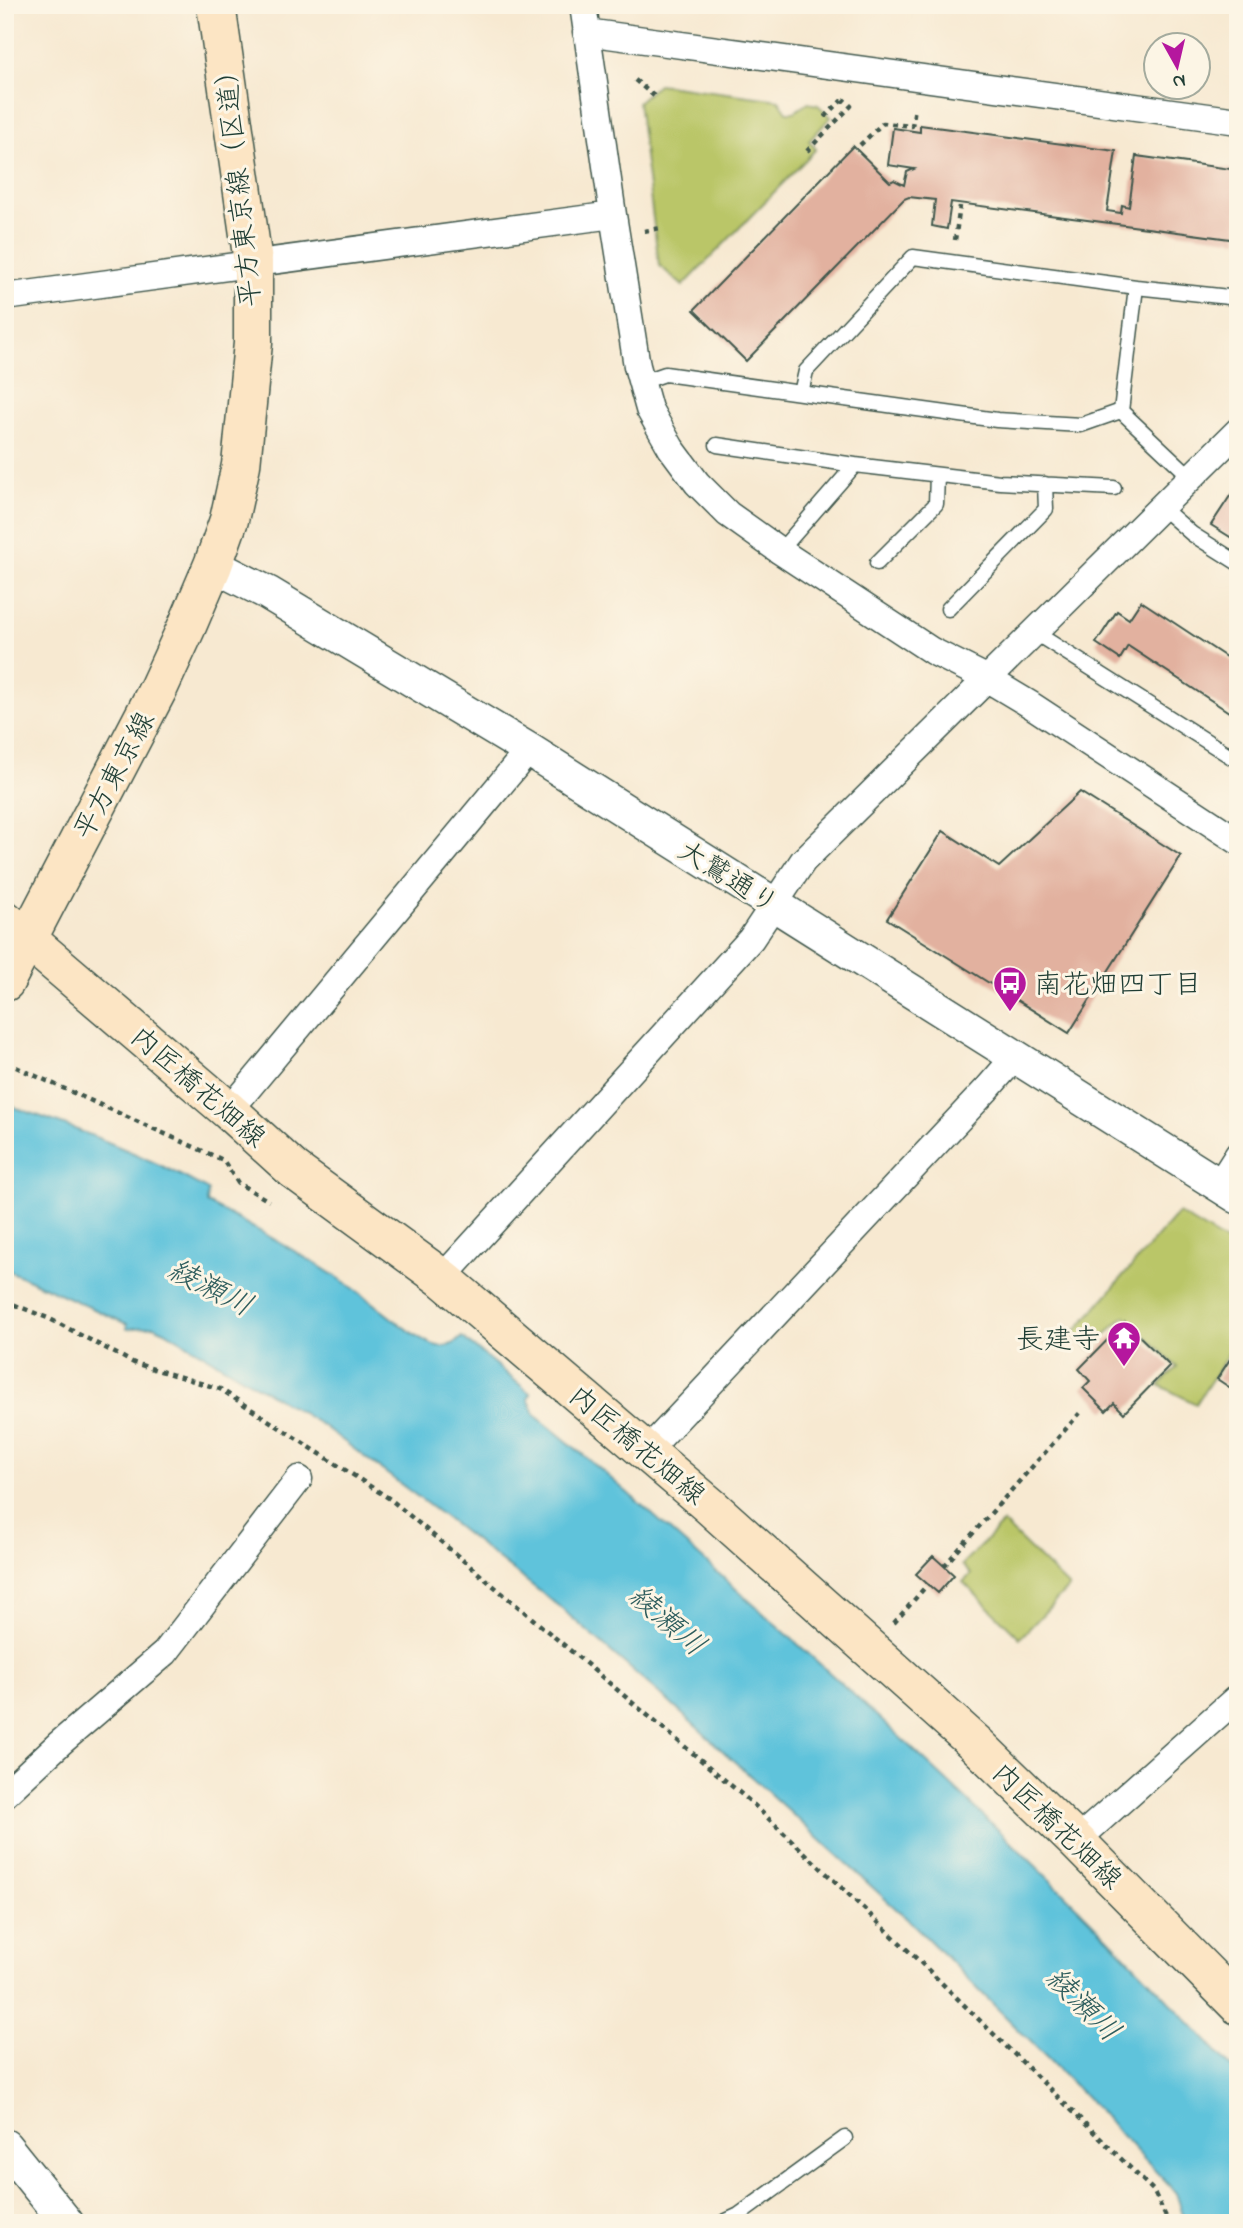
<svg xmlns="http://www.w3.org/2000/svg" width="1243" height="2228" viewBox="0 0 1243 2228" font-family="'Indie Flower','Klee One',sans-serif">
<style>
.green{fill:#bac668;stroke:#6c824e;stroke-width:2}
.water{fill:#5ec3db;stroke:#3e8088;stroke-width:2}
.building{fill:#e2b19f}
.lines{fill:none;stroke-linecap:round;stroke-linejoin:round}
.service-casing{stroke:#3f574c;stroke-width:17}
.minor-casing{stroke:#3f574c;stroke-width:29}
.tertiary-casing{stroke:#3f574c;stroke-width:36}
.secondary-casing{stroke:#3f574c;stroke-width:41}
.path{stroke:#3f574c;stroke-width:4.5;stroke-dasharray:5 5;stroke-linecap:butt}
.service{stroke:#fff;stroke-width:14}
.minor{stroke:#fff;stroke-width:26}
.tertiary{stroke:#fff;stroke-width:33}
.secondary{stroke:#fce5c4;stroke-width:38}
.labels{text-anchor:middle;stroke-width:6;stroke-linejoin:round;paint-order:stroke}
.street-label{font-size:28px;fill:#1f3d34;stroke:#fcf5e5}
.poi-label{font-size:28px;fill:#1f3d34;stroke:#fcf5e5;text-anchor:start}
.water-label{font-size:30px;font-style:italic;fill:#2f5e5e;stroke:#fcf5e5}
</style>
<rect width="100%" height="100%" fill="#fcf5e5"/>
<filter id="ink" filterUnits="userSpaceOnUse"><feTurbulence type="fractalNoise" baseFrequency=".0143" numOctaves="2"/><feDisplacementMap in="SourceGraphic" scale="14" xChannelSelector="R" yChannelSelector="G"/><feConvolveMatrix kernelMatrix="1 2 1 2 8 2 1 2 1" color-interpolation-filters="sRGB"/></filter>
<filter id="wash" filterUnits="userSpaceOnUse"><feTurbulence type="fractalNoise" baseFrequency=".00686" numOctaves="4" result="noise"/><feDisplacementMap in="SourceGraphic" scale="28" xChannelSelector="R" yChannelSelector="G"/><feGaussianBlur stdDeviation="1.57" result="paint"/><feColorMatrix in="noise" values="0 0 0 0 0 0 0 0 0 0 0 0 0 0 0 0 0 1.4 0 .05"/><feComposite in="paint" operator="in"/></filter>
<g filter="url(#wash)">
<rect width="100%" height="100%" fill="#f7e9d1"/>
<path class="green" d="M658,84l121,16 8,12h7l14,-9 10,2 13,12 -22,24 7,8 -133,137 -24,-21 -21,-163z
M1178,1213l60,36v90l-42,65 -37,-19 18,-18 -52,-51 -35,33 -17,-15z
M1003,1523l66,64 -49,51 -57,-56 8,-8 -9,-9z"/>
<path class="water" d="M5,1104c70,24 139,50 203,86l-1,13c47,24 94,51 139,80 22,14 70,59 92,63 10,2 18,-3 24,-9l69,57 -3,5 8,17c81,65 158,136 236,205 162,145 320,293 466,454v148h-52l-10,-30 -90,-96 -171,-171 -247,-225 -112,-97 -114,-89 -120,-90 -157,-94 -11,-5 -27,3v-5l-122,-55z"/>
<g id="blocks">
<path class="building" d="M920,125l196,26 -9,60 14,2 1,-8 7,2 7,-51 102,14v70l-287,-38 -4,27 -15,-3 3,-26 -26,-3 -5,2 -158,162 -52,-51 159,-164 37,36 4,-2 10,5 3,-13 7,-3 -26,-4 5,-37 27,4z
M1232,493l6,3v40l-3,4 -24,-15z
M1141,601l97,64v53l-110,-72 -8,13 -24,-16 21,-32 12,8z
M1080,792l101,64 -112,177 -182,-114 56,-88 56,36z
M1125,1322l45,44 -46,47 -10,-10 -8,8 -23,-23 7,-7 -11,-12z
M1238,1347v46l-21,-14z
M933,1556l21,19 -16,18 -22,-19z"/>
</g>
</g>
<g filter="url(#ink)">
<use href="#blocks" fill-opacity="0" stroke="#3f574c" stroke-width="2"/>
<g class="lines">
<g class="service-casing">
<path id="service" d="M1136,287l102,11
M642,382l23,-8 136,19 5,-22 107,-114 223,30 -15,124
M801,393l196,27 84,5 40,-14
M1121,411l70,66
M717,445l138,20 -75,86
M855,465l145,17 114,6
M1160,506l32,28 46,29
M877,563l59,-59 1,-29
M948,609l98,-100 -1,-25
M1034,632l204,129
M722,2223l17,-8 106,-77"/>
</g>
<g class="minor-casing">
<path id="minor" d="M583,5l30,210 24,151 12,43 22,39 26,35 31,31 52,37 152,100 54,27 45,27 207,136
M586,32l652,89
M5,297l608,-82
M229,1111l300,-361
M1219,1185l19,-30
M442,1278l309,-339 52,-78 435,-430
M647,1451l340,-362 28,-32
M5,1794l55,-51 105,-90 134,-174
M1076,1841l162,-144"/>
</g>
<g class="tertiary-casing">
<path id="tertiary" d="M213,565l55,28 261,157 709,447
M5,2146l62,77"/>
</g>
<g class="secondary-casing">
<path id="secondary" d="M5,920l224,191 65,59 148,108 268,228 264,236 102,99 162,164
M5,982l153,-293 29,-63 26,-61 16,-45 12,-55 12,-122v-81l-37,-257"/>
</g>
<path class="path" d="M635,80l19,16
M825,117l17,-17
M860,145l23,-22 29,3 3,-18
M807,151l44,-45 -8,-7
M644,231l17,-3
M955,240l5,-34
M16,1067l207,93 15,23 31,18
M5,1301l45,18 84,44 86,26 170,110 362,304 165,156 236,231 16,33
M944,1566l136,-153
M894,1623l34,-39"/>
<use href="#service" class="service"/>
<use href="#minor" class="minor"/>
<use href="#tertiary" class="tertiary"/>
<use href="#secondary" class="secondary"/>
</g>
</g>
<defs>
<g id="bus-pin" transform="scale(1.75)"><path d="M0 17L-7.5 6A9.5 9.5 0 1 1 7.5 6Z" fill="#b5179e" stroke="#fcf5e5"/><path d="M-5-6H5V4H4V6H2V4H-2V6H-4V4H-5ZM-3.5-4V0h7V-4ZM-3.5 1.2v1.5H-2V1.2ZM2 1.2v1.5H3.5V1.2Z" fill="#fff"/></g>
<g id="temple-pin" transform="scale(1.75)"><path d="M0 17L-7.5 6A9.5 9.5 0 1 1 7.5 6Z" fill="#b5179e" stroke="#fcf5e5"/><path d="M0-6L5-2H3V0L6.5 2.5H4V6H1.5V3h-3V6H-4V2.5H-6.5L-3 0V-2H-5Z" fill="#fff"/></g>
</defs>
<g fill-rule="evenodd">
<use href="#bus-pin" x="1010" y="983"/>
<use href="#temple-pin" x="1124" y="1338"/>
</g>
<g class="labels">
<g class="street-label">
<text transform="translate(237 182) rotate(-96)" y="10">平方東京線（区道）</text>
<text transform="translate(113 775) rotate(-62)" y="10">平方東京線</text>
<text transform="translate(729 876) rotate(32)" y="10">大鷲通り</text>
<text transform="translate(199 1086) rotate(41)" y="10">内匠橋花畑線</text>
<text transform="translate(638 1444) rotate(40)" y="10">内匠橋花畑線</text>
<text transform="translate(1058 1825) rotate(44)" y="10">内匠橋花畑線</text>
</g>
<g class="poi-label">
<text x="1034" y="993">南花畑四丁目</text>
<text x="1100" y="1348" text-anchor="end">長建寺</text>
</g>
<g class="water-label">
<text transform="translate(211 1287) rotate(27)" y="10">綾瀬川</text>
<text transform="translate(668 1620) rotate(41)" y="10">綾瀬川</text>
<text transform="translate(1084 2004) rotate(45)" y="10">綾瀬川</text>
</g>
</g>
<rect width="1243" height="2228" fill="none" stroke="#fcf5e5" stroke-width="28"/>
<g transform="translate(1177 66) rotate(172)"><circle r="33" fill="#fcf5e5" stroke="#a4ab9e" stroke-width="2"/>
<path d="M0-5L12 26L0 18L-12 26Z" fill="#b5179e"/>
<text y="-10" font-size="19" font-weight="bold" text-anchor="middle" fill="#1f3d34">N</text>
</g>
</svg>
